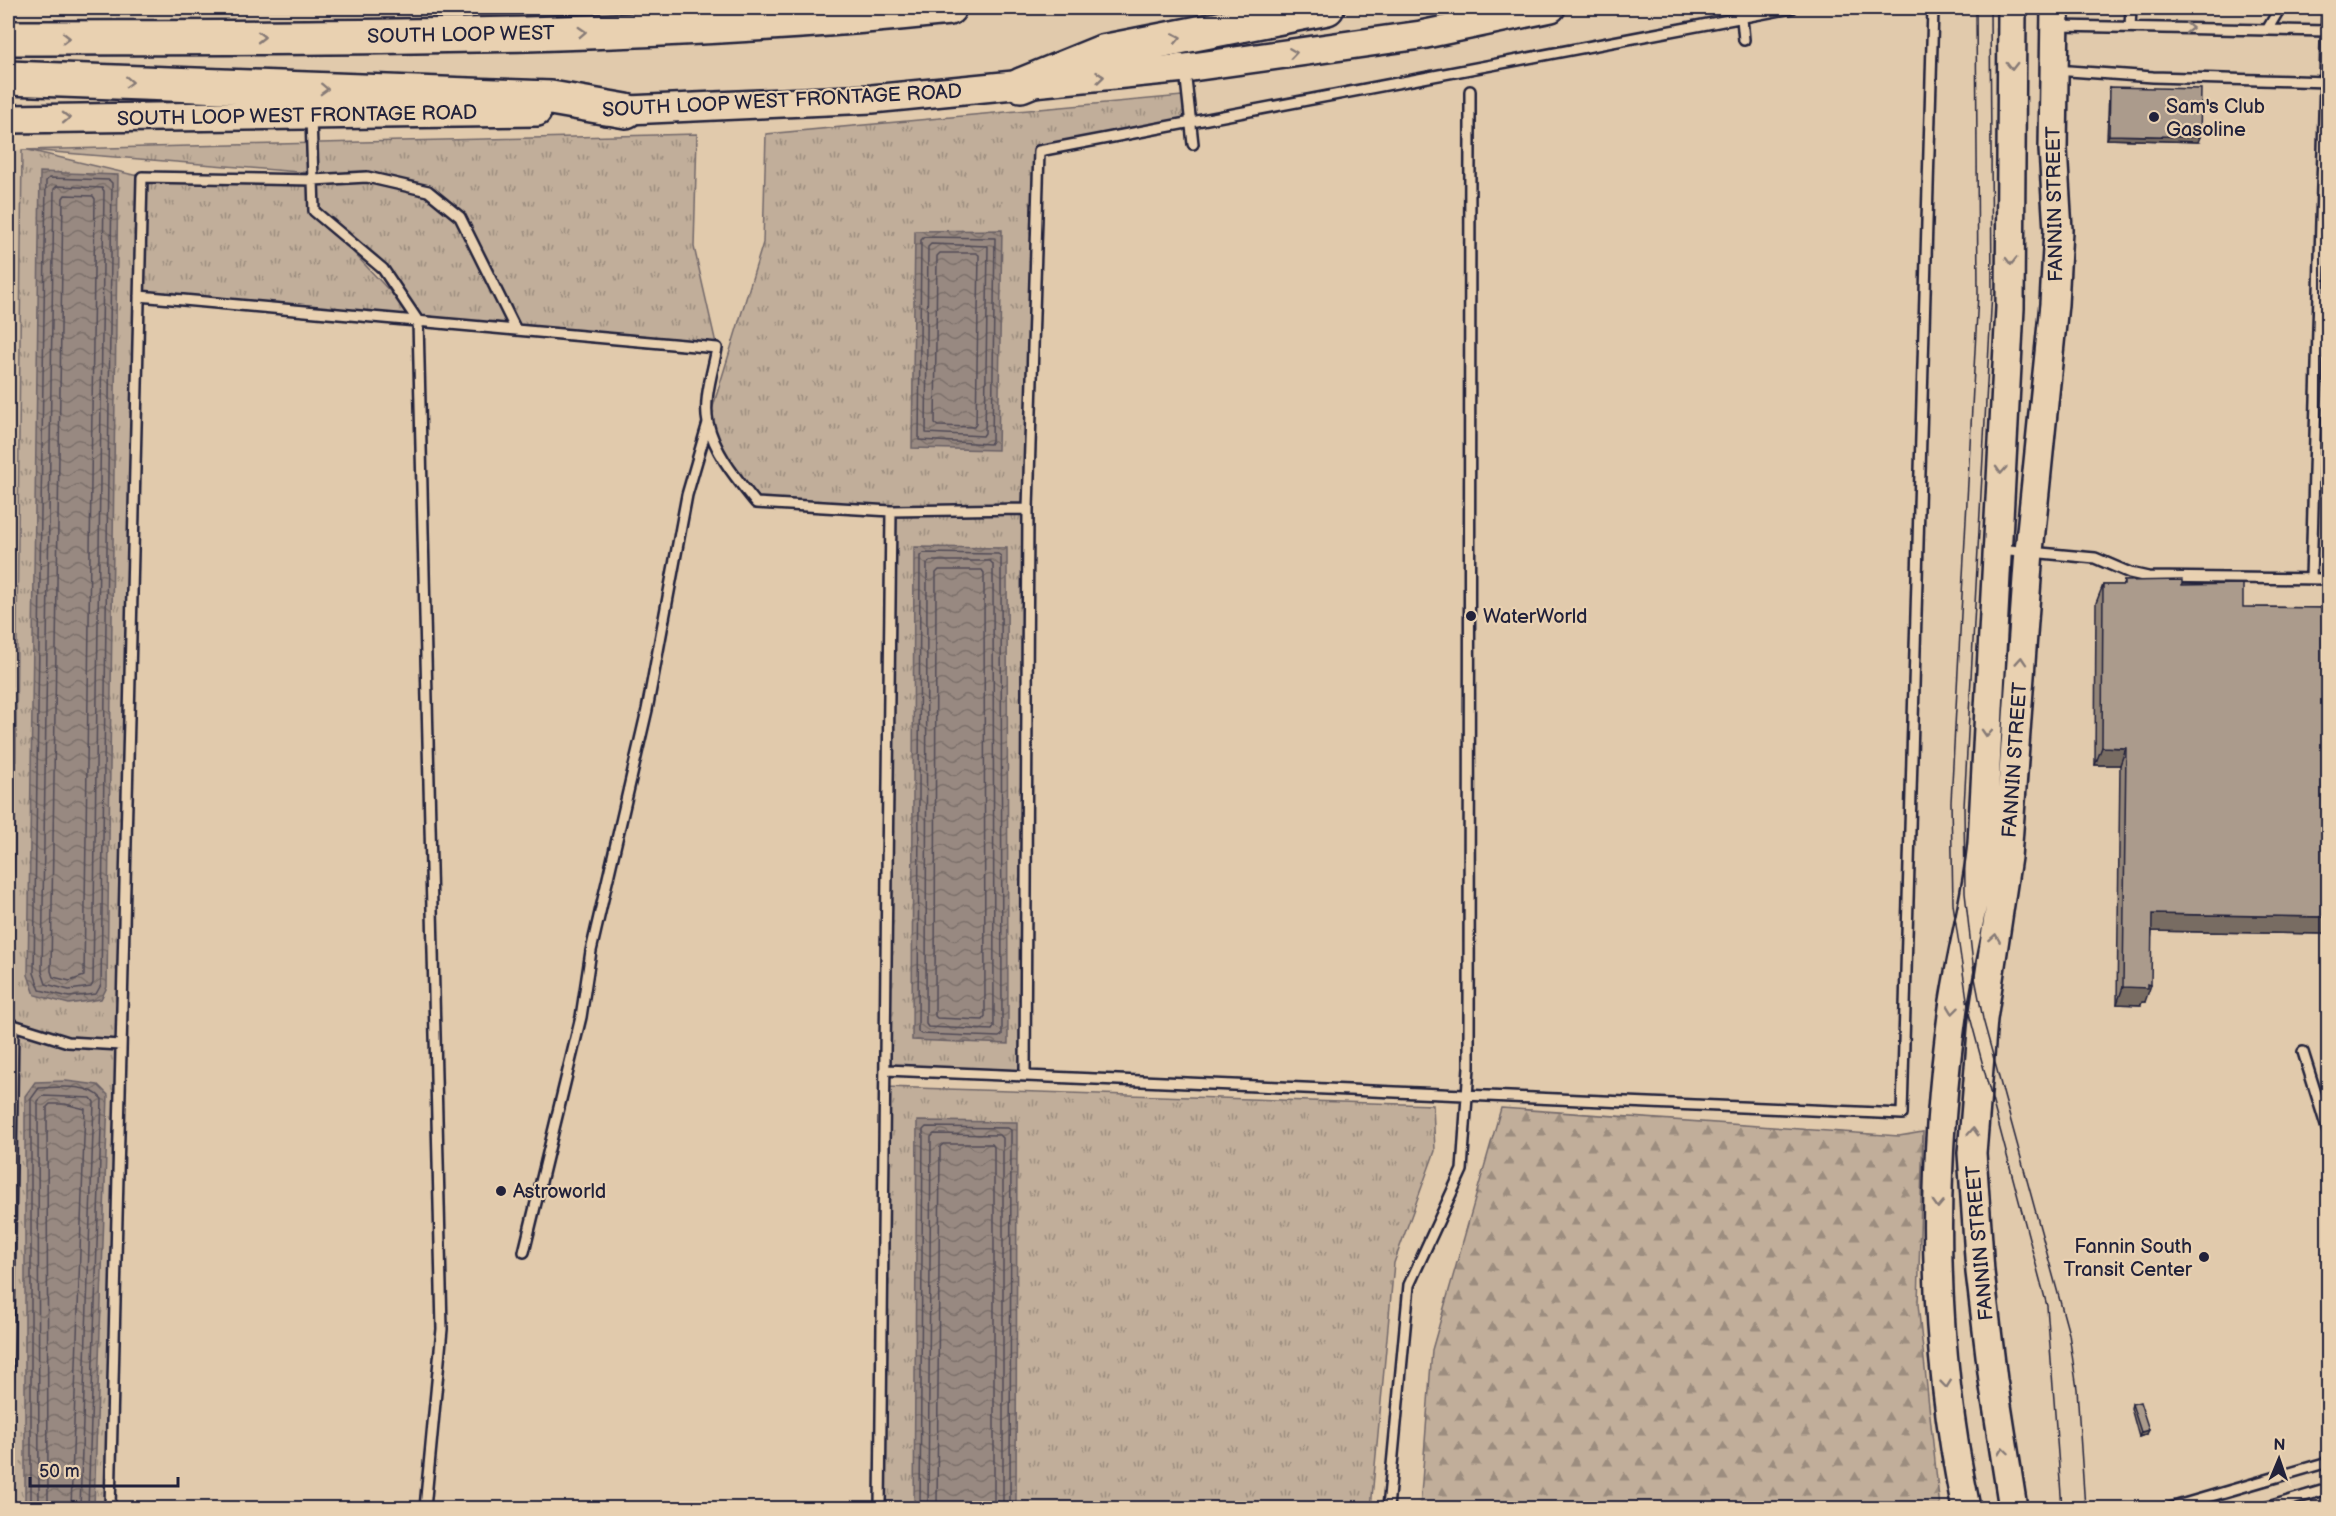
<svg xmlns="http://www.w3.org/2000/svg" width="2336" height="1516" viewBox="0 0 2336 1516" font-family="'Balsamiq Sans',sans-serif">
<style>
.built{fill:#d1bca2}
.grass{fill:url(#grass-tufts);stroke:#72686a;stroke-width:1.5;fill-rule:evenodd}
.forest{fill:url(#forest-firs);stroke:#72686a;stroke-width:1.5}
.water{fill:url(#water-waves);stroke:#696065;stroke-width:1.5}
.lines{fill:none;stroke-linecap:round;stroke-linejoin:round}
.shore{stroke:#514b57;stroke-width:1.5}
.lane-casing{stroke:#22223b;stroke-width:14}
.secondary-casing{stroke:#22223b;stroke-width:32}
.highway-casing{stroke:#22223b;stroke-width:38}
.lane{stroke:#e9d1b1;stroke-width:9}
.secondary{stroke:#e9d1b1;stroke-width:27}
.highway{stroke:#e9d1b1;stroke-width:33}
.tram{stroke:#22223b;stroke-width:1.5}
.wall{fill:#938578;stroke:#22223b;stroke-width:1.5}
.shaded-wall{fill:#786c62;stroke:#22223b;stroke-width:1.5}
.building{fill:#ab9b8c;stroke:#22223b;stroke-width:1.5}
.oneway{stroke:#867a76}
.poi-dot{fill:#22223b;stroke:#e9d1b1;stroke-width:2}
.labels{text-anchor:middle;stroke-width:4.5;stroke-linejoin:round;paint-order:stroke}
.street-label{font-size:20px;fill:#22223b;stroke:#e9d1b1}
.poi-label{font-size:20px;fill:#22223b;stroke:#e9d1b1;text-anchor:start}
</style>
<defs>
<pattern id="grass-tufts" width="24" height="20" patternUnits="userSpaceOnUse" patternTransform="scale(1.5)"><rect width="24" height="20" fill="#c1ae9a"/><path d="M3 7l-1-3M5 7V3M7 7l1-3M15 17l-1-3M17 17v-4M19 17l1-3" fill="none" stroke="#9c8d7f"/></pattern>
<pattern id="forest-firs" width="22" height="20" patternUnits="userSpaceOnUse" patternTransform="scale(1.5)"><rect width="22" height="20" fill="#c1ae9a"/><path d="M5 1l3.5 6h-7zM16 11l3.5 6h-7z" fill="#9c8d7f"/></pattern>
<pattern id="water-waves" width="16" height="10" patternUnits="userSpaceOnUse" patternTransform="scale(1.5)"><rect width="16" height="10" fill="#988981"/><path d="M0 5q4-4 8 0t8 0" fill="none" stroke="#7c706b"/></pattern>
</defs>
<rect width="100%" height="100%" fill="#e1caac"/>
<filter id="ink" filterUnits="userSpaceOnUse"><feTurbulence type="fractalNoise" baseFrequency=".0167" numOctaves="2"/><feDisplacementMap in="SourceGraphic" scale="12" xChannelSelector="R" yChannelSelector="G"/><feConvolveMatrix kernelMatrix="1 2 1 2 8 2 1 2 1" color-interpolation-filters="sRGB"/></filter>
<g filter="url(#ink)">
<path class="built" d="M8,150h14l-1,42 4,7 -17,686z"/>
<path class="grass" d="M1182,96l7,28 -150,27 -11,358 -3,567 -139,-6 5,-559 113,-2 -248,-6 -48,-80 55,-180 3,-109z
M697,134l-3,113 23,101 -578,-51 -29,1211h-102l14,-1358zM28,150l333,27h-219zM320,217l63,52 31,48z
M885,1087l548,18 2,46 -41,112 -23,245h-488z"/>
<path class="forest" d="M1501,1108l398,28 24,-4 -5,172 22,204h-520l12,-158z"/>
<path class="water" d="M40,172l78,3 -11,812 -6,12 -32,5 -34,-9 -7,-20z
M1002,230l-4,220 -86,-2 3,-217z
M914,547l93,1 1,496 -96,-4z
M66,1081l32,4 10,10 -14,413h-69v-412l10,-14z
M917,1121l100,1 -1,386h-102z"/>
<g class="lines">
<path class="shore" d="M49,178l60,2 3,3 -11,802 -5,9 -27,3 -29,-7 -6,-17 12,-792z
M57,186l45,2 2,3 -11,792 -2,4 -22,3 -23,-6 -4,-12 12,-783z
M65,195l28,1 2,3 -11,777 -14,5 -17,-4 -2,-6 12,-773z
M924,237l71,1 -3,203 -2,3 -71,-4 2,-200z
M931,244l57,2 -3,187 -2,3 -57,-3 2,-186z
M940,253h36l3,2 -3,169 -2,3 -36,-1 -3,-2 2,-168z
M923,553l75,1 3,2 1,479 -3,2 -78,-3 -3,-2 2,-476z
M930,561h60l3,3 1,463 -2,3 -64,-3 -2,-3 1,-460z
M939,570h43l2,3 1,444 -2,3 -46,-2 -2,-2 1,-443z
M31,1508v-409l8,-11c18,-1 51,-5 63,11l-14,409
M39,1508l-1,-407 5,-5 48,2 3,4 -14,406
M48,1508l-1,-401 3,-3h15l20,5 -14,399
M920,1508l3,-378 3,-3 82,1 3,2 -1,378
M928,1508l3,-371 3,-3 66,1 3,3v370
M937,1508l3,-361 3,-3h49l2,3v361"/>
<g class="lane-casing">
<path id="lane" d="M1741,8l3,32
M2057,26l270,5
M2130,27l1,-19
M2267,30l13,-22
M1185,70l8,74
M2055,70l98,7 175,5
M311,117l3,94 69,58 35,52 24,1008 -17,179
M139,296l377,34
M1999,549l96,9 35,15 18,4 180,2
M2311,579l16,-571
M8,1024l5,1 -5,359
M13,1025l55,17 53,3
M2303,1052l25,80
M886,1070l1016,44 31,-1106
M1025,1076l3,-567
M524,1252l57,-235 10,-66 56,-241 40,-215 21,-72
M110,1508l32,-1331 171,3 54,-3 61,14 32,26 56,113 201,18c-4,23 -14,51 -9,75 7,31 29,56 48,80l135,8
M880,1508l11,-997 137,-2 11,-358 753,-143
M1388,1508l21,-223 53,-115 7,-103 1,-976
M2170,1508l158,-46
M2265,1508l63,-19"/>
</g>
<g class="secondary-casing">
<path id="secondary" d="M606,111l266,-12 313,-31 236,-33 130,-27
M8,119l529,-7
M1966,1508c-34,-163 -36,-334 -13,-500 8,-56 24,-109 29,-165l28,-535 2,-300
M2013,1508l-20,-128 -13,-108 -8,-119 11,-134 24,-162 22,-306 25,-247 4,-74 -5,-81 2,-141"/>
</g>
<g class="highway-casing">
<path id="highway" d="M8,38c314,-1 629,3 941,-30
M8,78l543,20 75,13
M1021,85l81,-33 225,-44"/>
</g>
<use href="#lane" class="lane"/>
<use href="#secondary" class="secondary"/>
<use href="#highway" class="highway"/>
<path class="tram" d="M1976,8l2,286 -27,508 2,102 16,109 78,293 15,202
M1990,8l2,283 -28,516 1,86 9,80 9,46 86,315 8,55 8,119"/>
</g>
<path class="wall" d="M2110,87l88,55 -91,-3 2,-47z
M2124,581l58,4 61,22 85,1v326l-176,-3 -7,71h-3l-1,3 -24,-1 3,-239h-25l1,-162 7,-18h20z
M2132,1404l15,30 -8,3 -8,-29z"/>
<path class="shaded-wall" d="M2109,135l91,2 -2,5 -91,-3z
M2102,747l24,1 -6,17h-25z
M2152,914l176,3v17l-182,-3z
M2148,984l3,1 -6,17h-3l-1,3 -24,-1 6,-17z
M2149,1430l-2,4 -8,3 2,-5z"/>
<path class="building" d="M2110,87l91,2 -1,48 -91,-2z
M2182,580v5l61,-1v23l85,1v309l-176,-3 -1,71 -3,-1v4l-25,-1 3,-239 -24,-1 1,-162h21v-4z
M2140,1402l9,28 -8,2 -9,-28z"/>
<defs><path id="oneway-chevron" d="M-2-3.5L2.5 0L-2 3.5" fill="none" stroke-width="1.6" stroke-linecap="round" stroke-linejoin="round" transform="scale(1.5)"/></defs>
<g class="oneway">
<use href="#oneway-chevron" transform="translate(2189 28) rotate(1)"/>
<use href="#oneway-chevron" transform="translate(582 32) rotate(-3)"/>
<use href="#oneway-chevron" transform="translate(261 37)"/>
<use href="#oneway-chevron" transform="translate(66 38)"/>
<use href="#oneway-chevron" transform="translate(1177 38) rotate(-11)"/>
<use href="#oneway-chevron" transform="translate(1293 53) rotate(-8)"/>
<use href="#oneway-chevron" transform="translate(2012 66) rotate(90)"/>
<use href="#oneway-chevron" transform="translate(1100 77) rotate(-6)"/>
<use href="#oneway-chevron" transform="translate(129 82) rotate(2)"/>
<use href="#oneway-chevron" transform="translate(324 89) rotate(2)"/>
<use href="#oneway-chevron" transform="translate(66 118) rotate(-1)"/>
<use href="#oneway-chevron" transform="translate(2011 261) rotate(91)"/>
<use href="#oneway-chevron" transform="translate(2001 470) rotate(93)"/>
<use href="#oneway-chevron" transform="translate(2021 661) rotate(-86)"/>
<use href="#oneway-chevron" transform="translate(1987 733) rotate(93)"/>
<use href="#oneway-chevron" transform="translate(1995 938) rotate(-81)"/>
<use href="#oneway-chevron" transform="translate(1953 1010) rotate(97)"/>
<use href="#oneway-chevron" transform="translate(1973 1132) rotate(-87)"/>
<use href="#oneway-chevron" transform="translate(1938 1204) rotate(92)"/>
<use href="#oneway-chevron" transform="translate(1946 1384) rotate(84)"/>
<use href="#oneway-chevron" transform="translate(2003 1451) rotate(-98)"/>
</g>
</g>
<g class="poi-dot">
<circle cx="2154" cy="117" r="6"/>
<circle cx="1471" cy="616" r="6"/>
<circle cx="501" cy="1191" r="6"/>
<circle cx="2204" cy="1257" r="6"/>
</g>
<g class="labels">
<g class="street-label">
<text transform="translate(461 34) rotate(-1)" y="7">SOUTH LOOP WEST</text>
<text transform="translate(782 100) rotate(-3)" y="7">SOUTH LOOP WEST FRONTAGE ROAD</text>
<text transform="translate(297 115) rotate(-1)" y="7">SOUTH LOOP WEST FRONTAGE ROAD</text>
<text transform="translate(2054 204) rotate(-91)" y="7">FANNIN STREET</text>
<text transform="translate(2014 760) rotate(-86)" y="7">FANNIN STREET</text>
<text transform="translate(1979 1243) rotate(-95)" y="7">FANNIN STREET</text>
</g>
<g class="poi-label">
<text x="2166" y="113">Sam's Club<tspan x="2166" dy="23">Gasoline</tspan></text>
<text x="1483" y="623">WaterWorld</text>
<text x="513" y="1198">Astroworld</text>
<text x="2192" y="1253" text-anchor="end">Fannin South<tspan x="2192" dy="23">Transit Center</tspan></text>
</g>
</g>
<rect width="2336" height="1516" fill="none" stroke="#e9d1b1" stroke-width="30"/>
<rect x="15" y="15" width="2306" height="1486" fill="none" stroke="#22223b" stroke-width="2" filter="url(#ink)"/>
<g transform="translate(2279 1459) rotate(2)" stroke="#e9d1b1" stroke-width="4.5" paint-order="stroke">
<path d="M0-4.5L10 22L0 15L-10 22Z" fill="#22223b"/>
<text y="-9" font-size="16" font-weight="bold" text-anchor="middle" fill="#22223b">N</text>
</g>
<path d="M30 1477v9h148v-9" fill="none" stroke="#22223b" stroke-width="3"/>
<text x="39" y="1477" font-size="18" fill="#22223b" stroke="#e9d1b1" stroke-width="4.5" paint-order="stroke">50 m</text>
</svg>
